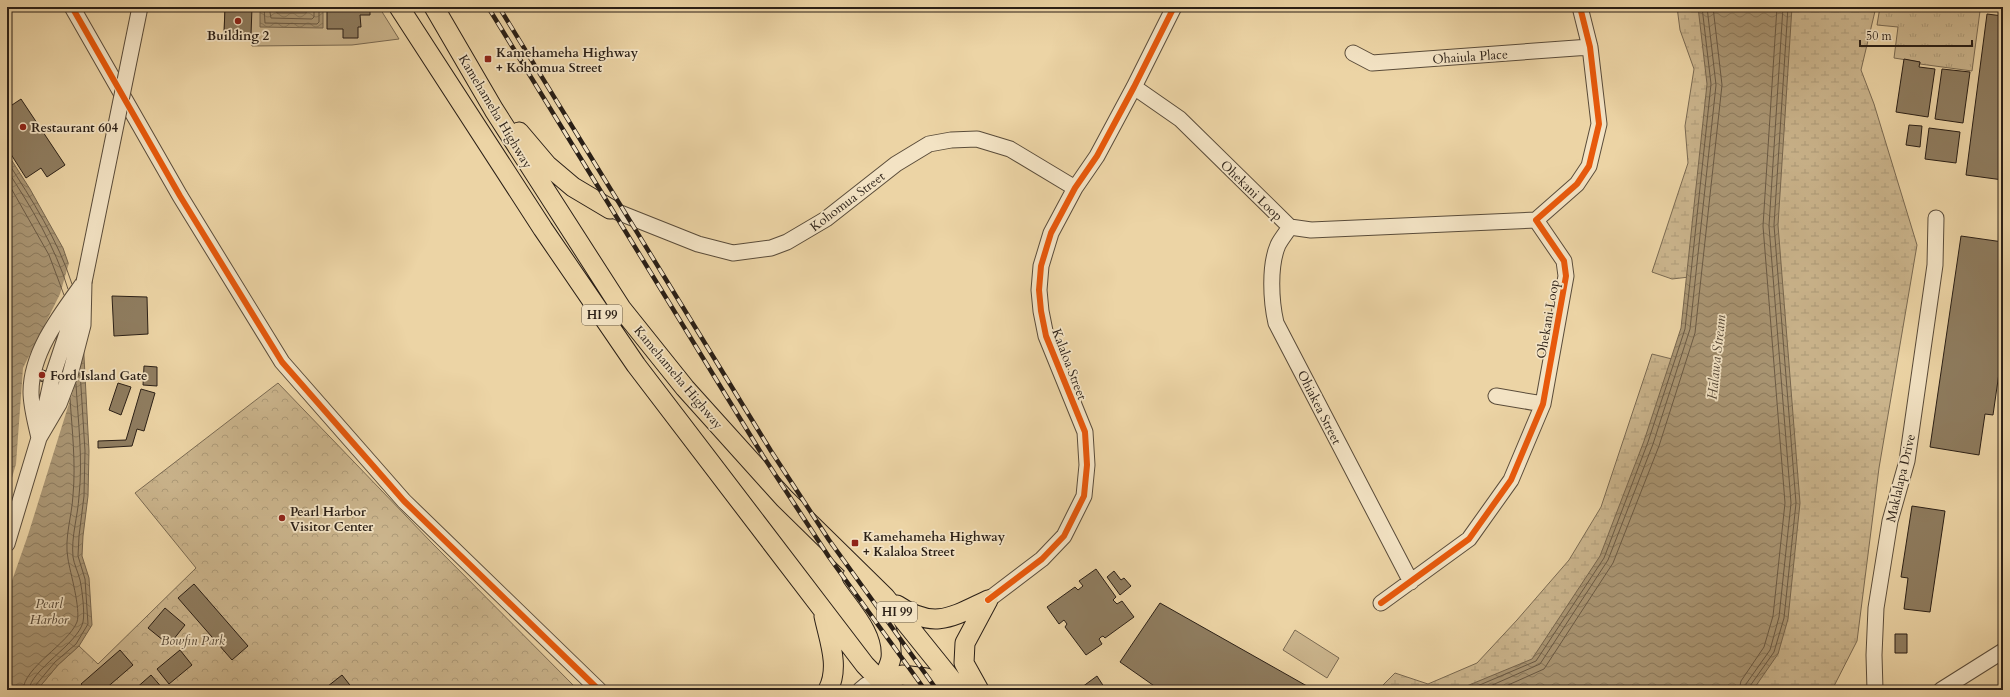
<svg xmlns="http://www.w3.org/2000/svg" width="2010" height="697" viewBox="0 0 2010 697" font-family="Cardo,serif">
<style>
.grass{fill:url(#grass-tufts);stroke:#7a6a52}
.forest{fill:url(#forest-crowns);stroke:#7a6a52}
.wetland{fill:url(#wetland-marsh);stroke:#7a6a52}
.pitch{fill:#cbb58d;stroke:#7a6a52}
.water{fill:url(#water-waves);stroke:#77664e}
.pier{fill:#ecd4a5}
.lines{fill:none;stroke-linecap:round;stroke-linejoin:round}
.shore{stroke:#6a5a45;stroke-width:1}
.building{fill:#8f7d60;stroke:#2a1f16}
.minor-casing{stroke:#5a4c3a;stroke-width:17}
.major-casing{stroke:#2a1f16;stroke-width:21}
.minor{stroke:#f3e3c4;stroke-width:15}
.major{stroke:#ecd4a5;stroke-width:19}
.rail-casing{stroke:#2a1f16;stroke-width:4.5}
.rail{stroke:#f3e3c4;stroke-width:3;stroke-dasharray:9;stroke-linecap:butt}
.minor-bridge-casing{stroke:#5a4c3a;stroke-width:17;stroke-linecap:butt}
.minor-bridge{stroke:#f3e3c4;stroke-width:15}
.cycleway-casing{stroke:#f3e3c4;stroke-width:8}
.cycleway{stroke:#e8590c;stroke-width:6}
.poi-dot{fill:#8f2418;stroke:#f3e3c4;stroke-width:1.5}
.labels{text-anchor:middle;stroke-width:3.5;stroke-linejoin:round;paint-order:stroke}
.shield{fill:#f3e3c4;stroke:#665a4a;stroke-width:1}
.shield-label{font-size:12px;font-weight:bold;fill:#2a1f16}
.poi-label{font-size:13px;font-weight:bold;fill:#2a1f16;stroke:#f3e3c4;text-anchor:start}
.street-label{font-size:13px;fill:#2a1f16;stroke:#f3e3c4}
.park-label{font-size:13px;font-style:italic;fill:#5a4c3a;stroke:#f3e3c4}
.water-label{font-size:14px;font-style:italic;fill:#574937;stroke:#f3e3c4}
</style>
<defs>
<pattern id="grass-tufts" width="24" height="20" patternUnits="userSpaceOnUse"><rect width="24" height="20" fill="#cbb58d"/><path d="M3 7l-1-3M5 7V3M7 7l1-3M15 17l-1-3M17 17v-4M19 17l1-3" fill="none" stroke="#ae9b79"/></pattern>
<pattern id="forest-crowns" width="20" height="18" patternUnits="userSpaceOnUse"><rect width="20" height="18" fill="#cbb58d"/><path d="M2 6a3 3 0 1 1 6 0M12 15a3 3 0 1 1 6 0" fill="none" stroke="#ae9b79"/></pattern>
<pattern id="wetland-marsh" width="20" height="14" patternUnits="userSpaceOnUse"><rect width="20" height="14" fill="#cbb58d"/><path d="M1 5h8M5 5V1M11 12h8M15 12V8" fill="none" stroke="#ae9b79"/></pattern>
<pattern id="water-waves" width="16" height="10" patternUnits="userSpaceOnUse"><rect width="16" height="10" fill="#aa9674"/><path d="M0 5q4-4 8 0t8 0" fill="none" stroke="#8b7a5e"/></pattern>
</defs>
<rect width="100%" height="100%" fill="#ecd4a5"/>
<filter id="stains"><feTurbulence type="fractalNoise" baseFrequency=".005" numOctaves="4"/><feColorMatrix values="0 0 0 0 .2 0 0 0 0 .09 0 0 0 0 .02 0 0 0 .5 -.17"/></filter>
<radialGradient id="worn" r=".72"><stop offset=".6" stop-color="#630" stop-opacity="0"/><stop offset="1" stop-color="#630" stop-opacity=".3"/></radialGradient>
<path class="grass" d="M1880,7h92l-1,3 9,1 -8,60 -52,-7v-2l-26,-4 4,-31 -21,-2z"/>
<path class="forest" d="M278,383l154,160 146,147h-541l21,-25 21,-19 19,18 98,-96 -61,-75z"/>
<path class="wetland" d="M1677,7h53l-32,269 -26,3 -20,-7 36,-109 -3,-37 9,-57 -14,-39z
M1757,7h119l-15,63 13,34 43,141 -38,223 -22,173 -25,49 -17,-2 -1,2h-138z
M1652,354l28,7 -130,329h-172l17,-17 33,11 49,-21 40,-43 52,-60 32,-53z"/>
<path class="pitch" d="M225,7h154l20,32 -47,6 -100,1 -2,-11 -26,-1z
M1295,630l44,28 -12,20 -44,-28z"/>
<path class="water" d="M260,7h63v21l-63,-1z
M1698,7h94l-14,218 22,278 -12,116 -10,35 -25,36h-296l75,-31 68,-103 44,-115 37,-113 26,-244z
M7,153l23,36 33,59 18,52 8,151 -1,45 -5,40 -1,20 7,22 3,47 -13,21 -21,19 -21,25h-30z"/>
<path class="pier" d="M70,259l13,40 -7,82 -48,154 -21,60v-100l9,-31 7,-96 37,-74z"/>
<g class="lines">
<path class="shore" d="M264,7l1,16 52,1 2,-2v-15
M269,7l2,11 41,1 2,-2v-10
M275,7l2,6h29l2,-6
M7,161c25,39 51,79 65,123
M7,170c24,37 48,76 61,119
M7,181l42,74 15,40
M23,690c1,-23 45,-46 54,-68 4,-13 -7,-50 -9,-63 -4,-21 4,-43 5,-64 3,-32 -1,-65 -3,-97
M29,690c1,-20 49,-46 54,-68 2,-9 -1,-33 -3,-42 -2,-8 -6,-16 -7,-23 -2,-21 5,-41 6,-61 4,-37 -1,-75 -3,-112
M34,690l1,-4 20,-24 21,-18 12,-20 -3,-45 -7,-23 1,-20 5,-40 1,-45 -5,-80
M1468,690l68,-29 68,-103 44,-116 37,-113 26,-245 -9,-77
M1481,690l59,-26 68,-104 45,-116 37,-115 26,-244 -9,-78
M1497,690l47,-21 69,-106 46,-117 36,-113 27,-248 -9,-78
M1739,690l2,-9 23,-34 9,-31 12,-113 -22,-277 14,-219
M1745,690l1,-6 24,-34 9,-33 12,-114 -22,-277 14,-219
M1750,690v-4l24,-34 10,-34 12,-115 -22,-278 14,-218"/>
</g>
<path class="building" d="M225,7h27l-1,28 -27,-1z
M327,7h43v8h-10l1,12h-3v11h-15v-9h-16z
M1987,14l16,2v164l-37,-5z
M1904,59l16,3 -1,5 16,2 -7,48 -32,-5z
M1942,69l28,3 -7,51 -28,-4z
M7,98l5,7 9,-6 44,66 -18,12 -6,-9 -15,10 -19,-30z
M1909,125l13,1 -2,21 -14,-2z
M1929,128l31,4 -4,31 -31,-4z
M1961,236l42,6v103l-10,70 -8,-1 -6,41 -49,-8z
M112,296l35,1 1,37 -34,2z
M144,366l13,1v19l-14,-1z
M40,369l6,2 -2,11 -7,-2z
M118,383l13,4 -10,28 -12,-5z
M141,389l14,4 -11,38 -7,-2 -5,17 -34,2v-7l28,-1z
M1912,506l33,5 -15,101 -26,-3 4,-31 -7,-1z
M1096,569l20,28 -3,3 4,4 5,-3 12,16 -29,21 -2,-2 -2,1 -2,2 3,5 -16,11 -21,-28 2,-3 -3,-4 -5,4 -12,-17 28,-20 3,3 5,-4 -4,-5z
M1114,571l7,9 3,-2 7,8 -11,9 -13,-18z
M194,584l54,62 -16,14 -54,-62z
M1160,603l154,87h-154l-40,-28z
M165,608l20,17 -16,20 -21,-17z
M1895,634h12v19h-12z
M120,650l13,15 -29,25h-17l-6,-6z
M180,650l12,15 -23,19 -12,-15z
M151,675l13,15h-30z
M342,675l11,14 -30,1z
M1097,676l9,14h-28z"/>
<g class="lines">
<g class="minor-casing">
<path id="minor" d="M72,7l108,189 102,166 122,139 195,189
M1353,53l19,10 218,-16
M1134,87l46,32 110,108 21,3 225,-10
M610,209l88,35 35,9 38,-5 16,-6 39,-23 70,-55 33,-20 22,-4 26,-1 33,10 65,39
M1290,227c-4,6 -9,12 -12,18 -9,21 -7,56 -2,78l135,259
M1496,396l47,8
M41,428l11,-50 25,-75
M39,438c-3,-14 -8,-31 -8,-46 0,-40 30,-78 53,-110
M7,544l32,-106 20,-34 11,-29 13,-50 1,-43
M988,600l54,-41 22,-23 20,-40 3,-31 -2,-33 -39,-96 -5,-25 -2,-21 2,-24 10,-33 24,-45 22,-32 37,-69 40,-80
M1381,603l88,-64 42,-59 32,-76 23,-128 -2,-15 -28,-41 41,-36 12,-18 10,-42 -9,-77 -10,-40
M860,690l6,-5 16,-4 -2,9
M1875,690l-1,-35 2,-47 14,-87 17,-60 28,-196 1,-47
M1941,690l62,-39"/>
</g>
<g class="major-casing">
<path id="major" d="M399,7l144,222 93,136 187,245 42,55 24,25
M434,7l60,103 127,198 64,80 99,110 101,99 75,93
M519,132l28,33 26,22 37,22
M852,577c16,23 42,50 39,81 -1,7 -6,16 -9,23
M897,605c37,25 55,12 91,-5
M824,616c5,24 16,51 4,74
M882,681l20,-6 24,3 13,12
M979,690l-15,-27 1,-20 23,-43"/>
</g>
<use href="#minor" class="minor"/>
<use href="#major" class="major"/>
<g class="rail-casing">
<path id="rail" d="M488,7l275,449 66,101 96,133
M499,7l272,444 58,89 108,150"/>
</g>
<use href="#rail" class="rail"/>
<g class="minor-bridge-casing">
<path id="minor-bridge" d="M84,282l56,-275"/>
</g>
<use href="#minor-bridge" class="minor-bridge"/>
<g class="cycleway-casing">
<path id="cycleway" d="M72,7l108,189 102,166 122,139 195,189
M988,600l54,-41 22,-23 20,-40 3,-31 -2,-33 -39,-96 -5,-25 -2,-21 2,-24 10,-33 24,-45 22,-32 37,-69 40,-80
M1381,603l88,-64 42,-59 32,-76 23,-128 -2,-15 -28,-41 41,-36 12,-18 10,-42 -9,-77 -10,-40"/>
</g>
<use href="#cycleway" class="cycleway"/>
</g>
<g class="poi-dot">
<circle cx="238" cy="21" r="4"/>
<rect x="484" y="55" width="8" height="8" rx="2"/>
<circle cx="23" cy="127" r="4"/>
<circle cx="42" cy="375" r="4"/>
<circle cx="282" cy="518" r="4"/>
<rect x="851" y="539" width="8" height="8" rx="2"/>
</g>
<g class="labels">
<g class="shield">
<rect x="582" y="305" width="40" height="20" rx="3"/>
<rect x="877" y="602" width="40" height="20" rx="3"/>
</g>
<g class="shield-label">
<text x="602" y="319">HI 99</text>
<text x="897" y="616">HI 99</text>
</g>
<g class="poi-label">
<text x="238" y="40" text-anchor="middle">Building 2</text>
<text x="496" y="57">Kamehameha Highway<tspan x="496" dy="15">+ Kohomua Street</tspan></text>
<text x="31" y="132">Restaurant 604</text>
<text x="50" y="380">Ford Island Gate</text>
<text x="290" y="516">Pearl Harbor<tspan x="290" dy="15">Visitor Center</tspan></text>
<text x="863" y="541">Kamehameha Highway<tspan x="863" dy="15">+ Kalaloa Street</tspan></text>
</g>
<g class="street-label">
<text transform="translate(1470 56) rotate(-4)" y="5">Ohaiula Place</text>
<text transform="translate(496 111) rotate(59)" y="5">Kamehameha Highway</text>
<text transform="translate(1252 190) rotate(44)" y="5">Ohekani Loop</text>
<text transform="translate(847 201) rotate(-37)" y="5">Kohomua Street</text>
<text transform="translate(1547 319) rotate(-80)" y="5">Ohekani Loop</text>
<text transform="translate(1070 364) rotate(69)" y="5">Kalaloa Street</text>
<text transform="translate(679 377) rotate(50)" y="5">Kamehameha Highway</text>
<text transform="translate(1320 407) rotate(63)" y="5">Ohiakea Street</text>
<text transform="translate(1900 478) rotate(-77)" y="5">Maklalapa Drive</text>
</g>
<g class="park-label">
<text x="193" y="645">Bowfin Park</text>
</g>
<g class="water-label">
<text transform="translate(1716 357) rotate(-84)" y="5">Hālawa Stream</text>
<text x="49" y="608">Pearl<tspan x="49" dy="16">Harbor</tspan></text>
</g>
</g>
<rect width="2010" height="697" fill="none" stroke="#ecd4a5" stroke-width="24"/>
<rect x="8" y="8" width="1994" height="681" fill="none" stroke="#2a1f16" stroke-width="2"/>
<rect x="12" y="12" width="1986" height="673" fill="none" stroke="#2a1f16"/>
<path d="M1860 40v6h112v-6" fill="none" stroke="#2a1f16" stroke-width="2"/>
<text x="1866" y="40" font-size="12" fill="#2a1f16" stroke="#f3e3c4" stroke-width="3" paint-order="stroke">50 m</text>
<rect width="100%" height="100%" filter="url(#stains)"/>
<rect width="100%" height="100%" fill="url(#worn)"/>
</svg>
